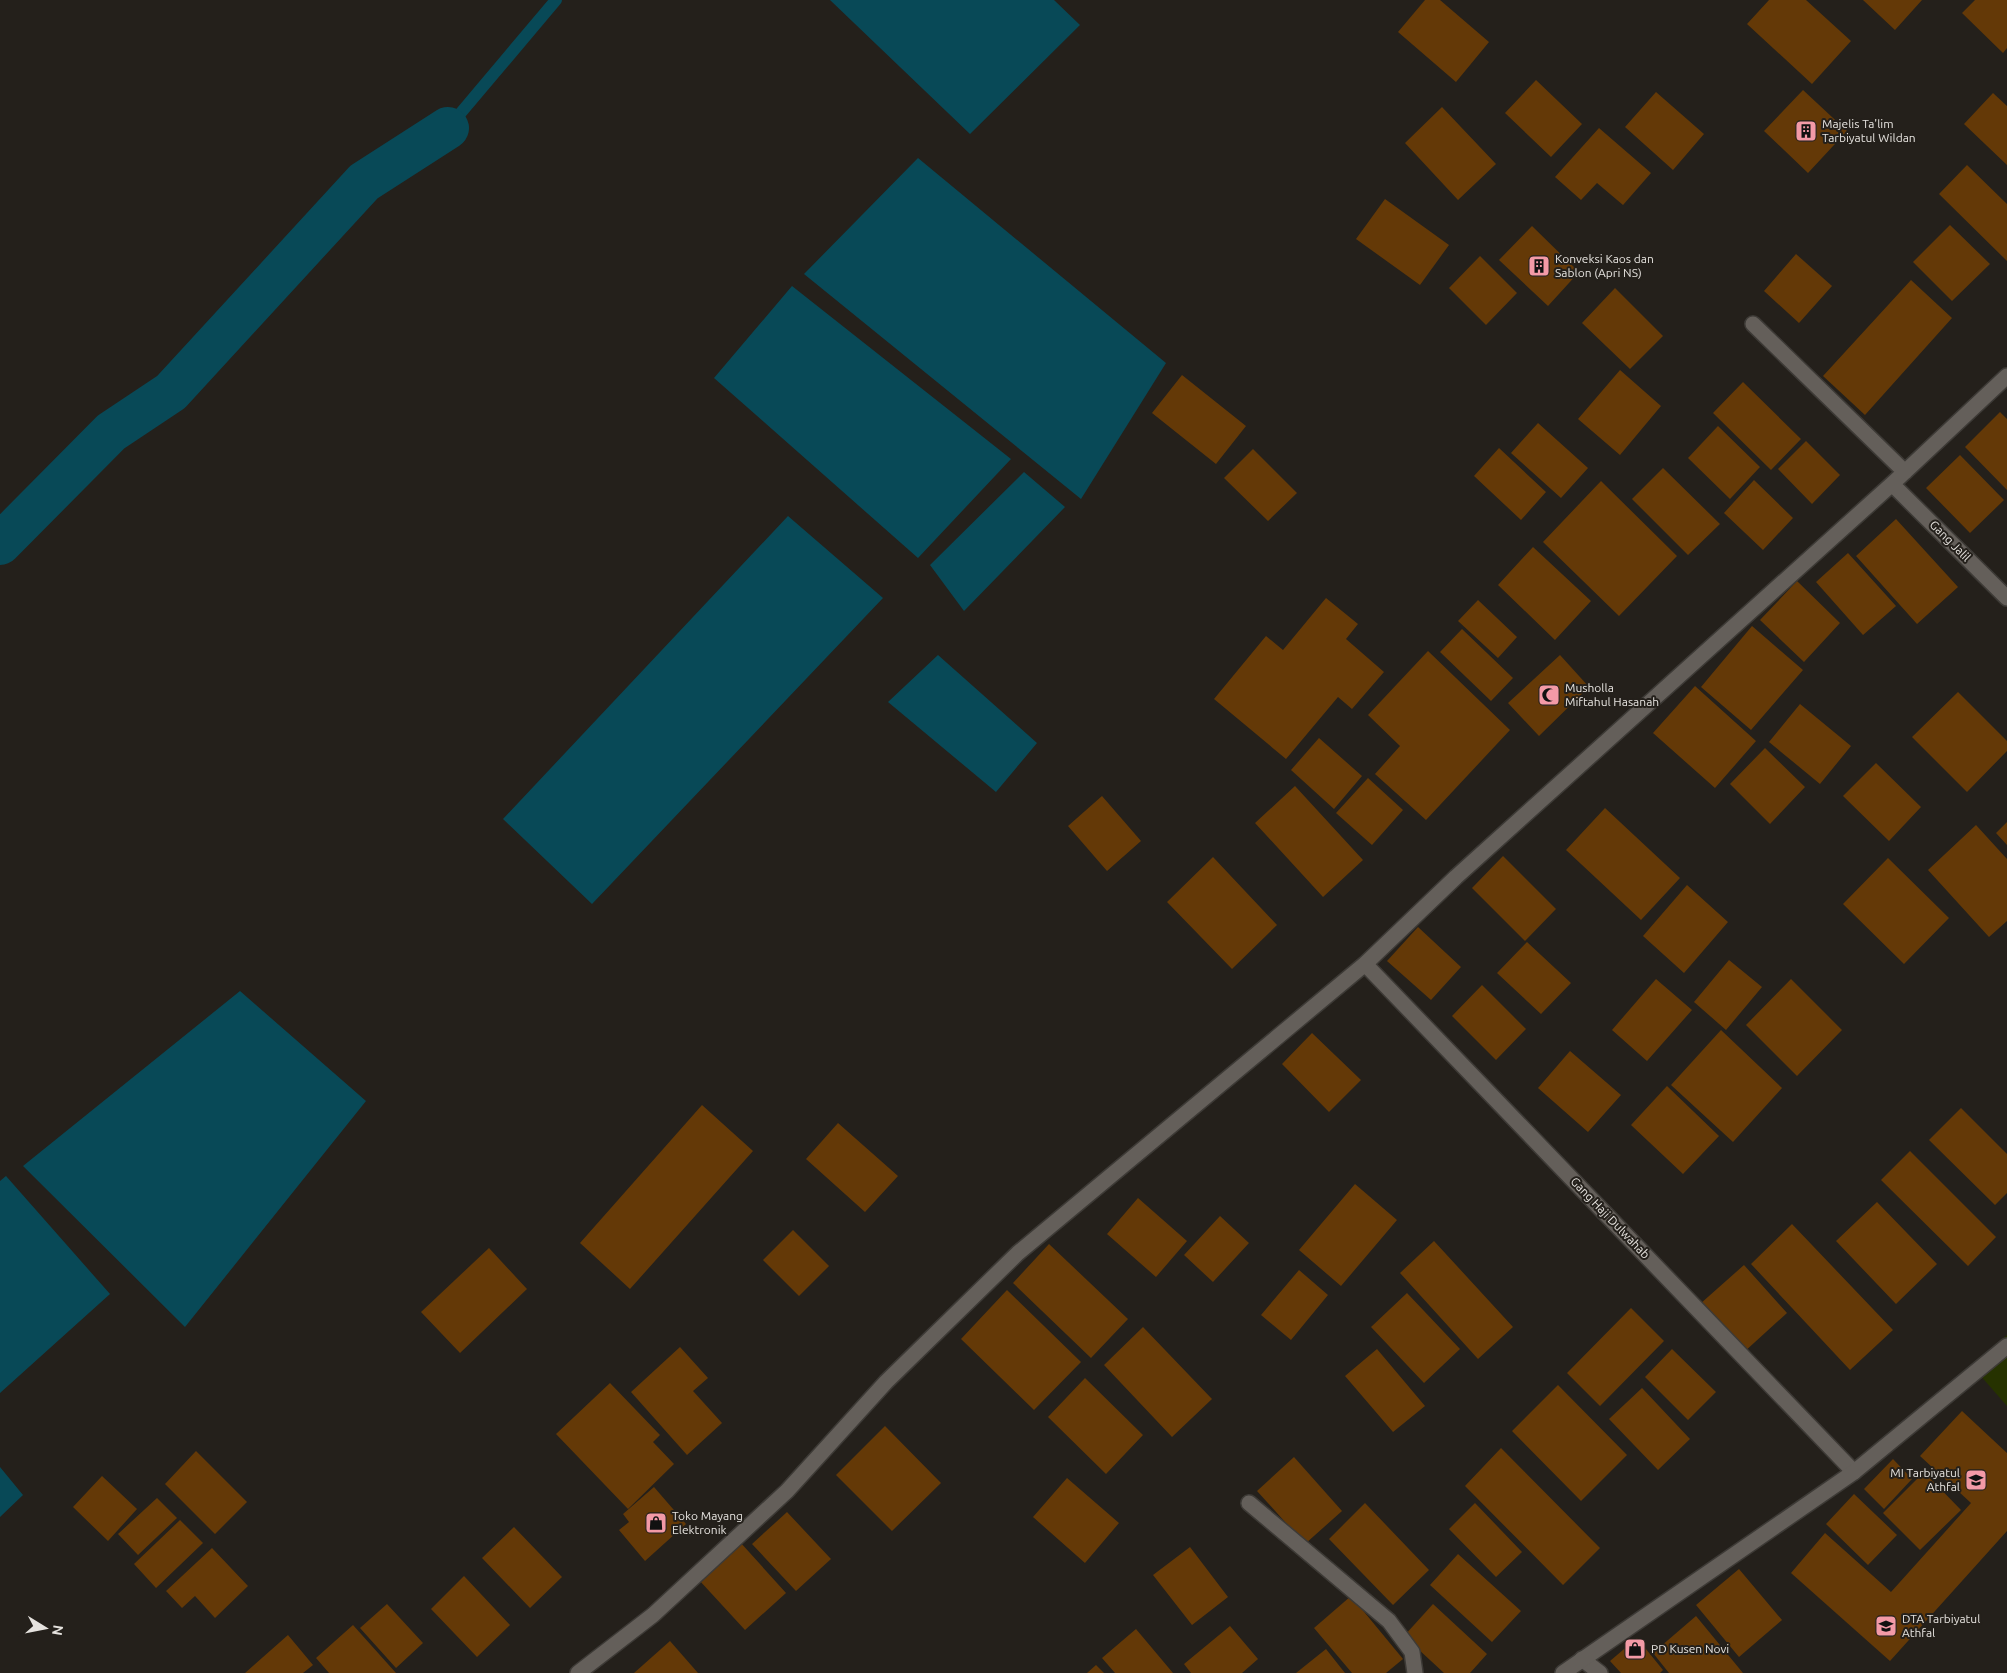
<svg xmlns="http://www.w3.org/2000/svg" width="2007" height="1673" viewBox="0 0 2007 1673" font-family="Ubuntu,sans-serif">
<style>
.green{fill:#263200}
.water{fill:#084957}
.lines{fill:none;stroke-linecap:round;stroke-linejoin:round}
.stream{stroke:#084957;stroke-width:12}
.canal{stroke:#084957;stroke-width:42}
.building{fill:#643907}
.street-casing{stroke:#3d3a36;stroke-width:18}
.secondary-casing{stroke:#3d3a36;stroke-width:18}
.street{stroke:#645f5a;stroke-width:15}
.secondary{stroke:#645f5a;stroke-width:15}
.labels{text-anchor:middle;stroke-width:4;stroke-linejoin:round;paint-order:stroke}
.poi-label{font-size:12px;fill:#e6e3df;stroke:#24201b;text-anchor:start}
.street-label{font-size:12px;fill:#e6e3df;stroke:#24201b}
</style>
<rect width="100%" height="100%" fill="#24201b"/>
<path class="green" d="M2007,1335v71l-35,-40z"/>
<path class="water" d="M830,0h224l26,25 -110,109z
M918,158l248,205 -85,136 -277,-225z
M792,286l219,173 -93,99 -204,-180z
M1024,472l41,35 -101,104 -34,-46z
M788,516l95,82 -291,306 -89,-85z
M938,655l99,88 -41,49 -108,-90z
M240,991l126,110 -181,226 -162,-161z
M6,1176l104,118 -110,99v-212z
M0,1467l23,28 -23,22z"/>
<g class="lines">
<path class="stream" d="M448,128l108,-128"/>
<path class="canal" d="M0,544l111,-112 60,-40 193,-210 84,-54"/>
</g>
<path class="building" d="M1425,0h15l49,42 -33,40 -58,-50z
M1769,0h37l45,41 -39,43 -65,-60z
M1863,0h59l-27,30z
M1975,0h32v48l-4,5 -41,-40z
M1536,80l46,44 -31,33 -46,-44z
M1803,90l44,41 -39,42 -44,-42z
M1656,92l48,42 -31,36 -48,-43z
M1993,93l14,13v59l-43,-41z
M1442,107l54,57 -38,36 -53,-57z
M1599,128l52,45 -28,32 -26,-22 -16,17 -26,-23z
M1967,165l40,39v57l-68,-67z
M1385,199l64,46 -29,40 -64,-46z
M1950,225l40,39 -38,37 -39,-39z
M1532,226l47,46 -31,34 -49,-46z
M1796,254l36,32 -33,37 -35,-32z
M1480,256l37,37 -31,32 -37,-37z
M1911,280l41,38 -87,97 -42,-39z
M1615,288l48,48 -33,33 -48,-46z
M1620,370l41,36 -41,49 -42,-36z
M1182,375l64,51 -30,38 -64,-51z
M1743,382l58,57 -30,31 -58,-57z
M2000,412l7,7v71l-42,-43z
M1538,423l50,45 -27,30 -50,-45z
M1718,426l42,41 -30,32 -42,-41z
M1806,441l34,34 -28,29 -34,-35z
M1499,448l47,44 -25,28 -47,-44z
M1253,449l44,44 -29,28 -44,-43z
M1960,455l44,45 -34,33 -44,-45z
M1663,468l57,56 -32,31 -56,-56z
M1754,480l39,38 -30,32 -39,-37z
M1601,481l76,75 -58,60 -76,-74z
M1896,519l62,68 -41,37 -61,-68z
M1533,547l58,54 -36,39 -57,-55z
M1848,553l48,53 -33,29 -47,-53z
M1797,581l43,42 -36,39 -44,-42z
M1326,598l32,26 -12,15 38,33 -32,37 -14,-12 -52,62 -72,-60 52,-63 17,14z
M1478,600l39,37 -19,21 -40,-37z
M1752,626l51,44 -52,60 -50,-43z
M1462,629l51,49 -22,23 -51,-49z
M1428,651l82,79 -84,90 -51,-46 25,-28 -32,-31z
M1560,655l29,32 -50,49 -31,-33z
M1695,686l61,55 -41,47 -62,-55z
M1958,692l49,49v10l-40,41 -55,-55z
M1800,704l51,42 -31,38 -51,-42z
M1319,738l43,38 -28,33 -43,-39z
M1765,748l40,39 -35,37 -40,-40z
M1876,763l45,44 -32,34 -46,-45z
M1368,778l35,32 -31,35 -36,-32z
M1295,786l68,74 -40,37 -68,-74z
M1102,796l39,45 -34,30 -39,-45z
M1605,808l75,70 -39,42 -75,-70z
M2007,822v23l-11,-12z
M1976,825l31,34v62l-18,16 -61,-67z
M1503,856l53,53 -31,32 -53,-53z
M1213,857l64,68 -45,44 -65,-67z
M1888,858l61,60 -45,46 -61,-60z
M1687,885l41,37 -44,51 -41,-37z
M1418,927l43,40 -30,33 -44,-39z
M1527,942l44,41 -30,31 -44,-41z
M1729,960l33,27 -36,43 -32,-28z
M1656,979l36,31 -45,51 -35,-31z
M1791,979l51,51 -45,46 -51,-51z
M1482,985l44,44 -30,31 -44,-44z
M1721,1030l61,58 -49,54 -62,-57z
M1312,1033l49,47 -32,32 -47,-48z
M1570,1051l51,44 -33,37 -50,-44z
M1667,1086l52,50 -36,38 -52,-49z
M702,1105l51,46 -123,138 -50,-46z
M1961,1108l46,46v39l-12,12 -66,-65z
M838,1123l60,53 -33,36 -59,-53z
M1910,1151l86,86 -28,29 -87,-86z
M1355,1184l42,36 -56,66 -42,-36z
M1138,1198l49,43 -31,36 -49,-43z
M1877,1202l60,62 -41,40 -60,-63z
M1220,1216l29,27 -36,39 -29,-27z
M1792,1224l101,106 -43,40 -99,-106z
M793,1230l36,36 -30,30 -36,-36z
M1434,1241l79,86 -35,32 -78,-86z
M1049,1244l79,75 -37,39 -78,-75z
M489,1248l38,41 -67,64 -39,-41z
M1744,1265l43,48 -44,40 -43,-49z
M1299,1270l29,25 -37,45 -30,-25z
M1007,1290l74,72 -47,48 -73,-71z
M1407,1293l53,56 -36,34 -53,-56z
M1631,1308l33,33 -64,65 -33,-33z
M1143,1327l69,72 -40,38 -68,-72z
M680,1347l28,31 -15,13 29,32 -35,32 -56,-63z
M1377,1349l48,57 -32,26 -48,-56z
M1672,1349l44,43 -28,28 -43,-43z
M1085,1378l58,57 -37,39 -58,-57z
M610,1383l50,52 -7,7 21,22 -46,45 -72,-75z
M1558,1385l69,70 -46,46 -69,-70z
M1642,1388l48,51 -32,31 -49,-51z
M1962,1411l45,42v78l-117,130 -99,-88 34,-40 66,59 80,-89 -51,-47z
M885,1426l56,57 -49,48 -56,-56z
M1501,1448l99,100 -37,37 -98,-99z
M196,1451l51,51 -32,32 -50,-50z
M1294,1457l48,54 -37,33 -48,-53z
M1893,1459l19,20 -28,30 -20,-20z
M1924,1472l37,38 -41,40 -37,-37z
M102,1476l35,33 -29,32 -35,-34z
M1067,1478l52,45 -34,40 -52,-46z
M654,1487l32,37 -41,37 -26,-31 10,-8 -6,-8z
M1854,1494l43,41 -29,30 -42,-41z
M157,1498l20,20 -39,37 -20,-21z
M1365,1503l64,67 -36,35 -64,-66z
M1475,1503l47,49 -26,25 -47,-48z
M787,1512l44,47 -35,32 -44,-47z
M180,1520l23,23 -47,45 -22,-24z
M514,1527l48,50 -32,31 -48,-50z
M740,1542l46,51 -41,37 -46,-50z
M1190,1547l38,50 -36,28 -39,-50z
M212,1548l36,38 -33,32 -20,-22 -13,12 -16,-17z
M1458,1554l63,57 -29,31 -62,-57z
M1739,1569l43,51 -43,37 -43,-52z
M464,1576l46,49 -33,32 -46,-48z
M1351,1596l52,63 -17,14h-34l-38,-45z
M387,1604l36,39 -27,25 -36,-40z
M1433,1604l54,50 -17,19h-26l-40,-37z
M1696,1616l47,57h-74l-16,-20z
M353,1625l43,48h-67l-13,-15z
M1230,1626l28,33 -16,14h-51l-7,-9z
M1136,1629l37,44h-58l-13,-15z
M288,1635l25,30 -10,8h-58z
M1637,1638l26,32 -3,3h-39l-11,-12z
M670,1641l28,32h-64z
M1326,1649l19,24h-49z
M1096,1665l8,8h-17z"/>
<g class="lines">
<g class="street-casing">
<path id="street" d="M1753,324l152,148
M1892,484l115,114
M1365,964l489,508
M1249,1503l140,118 23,31 3,21
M1582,1659l18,14
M578,1673l75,-58 134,-124 99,-109 132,-129 347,-289 91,-87 436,-393 115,-108"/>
</g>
<g class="secondary-casing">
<path id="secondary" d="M1563,1673l291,-201 153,-126"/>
</g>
<use href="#street" class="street"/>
<use href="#secondary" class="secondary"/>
</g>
<defs>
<g id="building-square" transform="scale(1.125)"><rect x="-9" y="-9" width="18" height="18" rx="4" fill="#f39aa7" stroke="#24201b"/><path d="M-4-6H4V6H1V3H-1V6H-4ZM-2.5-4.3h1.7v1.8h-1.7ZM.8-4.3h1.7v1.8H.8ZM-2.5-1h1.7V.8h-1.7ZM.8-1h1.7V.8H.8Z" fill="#111"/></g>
<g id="mosque-square" transform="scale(1.125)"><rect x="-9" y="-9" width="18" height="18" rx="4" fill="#f39aa7" stroke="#24201b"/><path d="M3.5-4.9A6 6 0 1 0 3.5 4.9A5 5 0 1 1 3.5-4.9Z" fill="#111"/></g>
<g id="school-square" transform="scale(1.125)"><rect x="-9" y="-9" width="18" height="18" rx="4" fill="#f39aa7" stroke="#24201b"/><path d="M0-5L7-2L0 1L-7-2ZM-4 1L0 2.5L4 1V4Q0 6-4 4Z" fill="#111"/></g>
<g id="shop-square" transform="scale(1.125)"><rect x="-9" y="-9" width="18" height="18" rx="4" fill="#f39aa7" stroke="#24201b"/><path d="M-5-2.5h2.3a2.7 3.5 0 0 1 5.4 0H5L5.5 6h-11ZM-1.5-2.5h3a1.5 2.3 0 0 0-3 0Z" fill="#111"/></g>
</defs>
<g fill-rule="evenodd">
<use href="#building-square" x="1806" y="131"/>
<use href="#building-square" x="1539" y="266"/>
<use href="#mosque-square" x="1549" y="695"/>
<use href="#school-square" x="1976" y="1480"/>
<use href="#shop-square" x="656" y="1523"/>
<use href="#school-square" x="1886" y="1626"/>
<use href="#shop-square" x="1635" y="1649"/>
</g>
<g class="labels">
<g class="poi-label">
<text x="1822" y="128">Majelis Ta'lim<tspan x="1822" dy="14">Tarbiyatul Wildan</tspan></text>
<text x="1555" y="263">Konveksi Kaos dan<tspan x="1555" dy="14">Sablon (Apri NS)</tspan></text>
<text x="1565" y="692">Musholla<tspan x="1565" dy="14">Miftahul Hasanah</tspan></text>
<text x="1960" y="1477" text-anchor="end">MI Tarbiyatul<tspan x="1960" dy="14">Athfal</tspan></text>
<text x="672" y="1520">Toko Mayang<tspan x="672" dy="14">Elektronik</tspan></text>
<text x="1902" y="1623">DTA Tarbiyatul<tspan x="1902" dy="14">Athfal</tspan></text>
<text x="1651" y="1653">PD Kusen Novi</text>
</g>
<g class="street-label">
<text transform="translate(1950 541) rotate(45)" y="4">Gang Jalil</text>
<text transform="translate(1610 1218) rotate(46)" y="4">Gang Haji Dulwahab</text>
</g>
</g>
<g transform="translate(45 1628) rotate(100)" stroke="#24201b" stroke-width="4" paint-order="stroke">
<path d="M0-4L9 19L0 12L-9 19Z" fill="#e6e3df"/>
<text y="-8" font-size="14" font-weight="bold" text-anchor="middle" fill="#e6e3df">N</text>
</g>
</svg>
